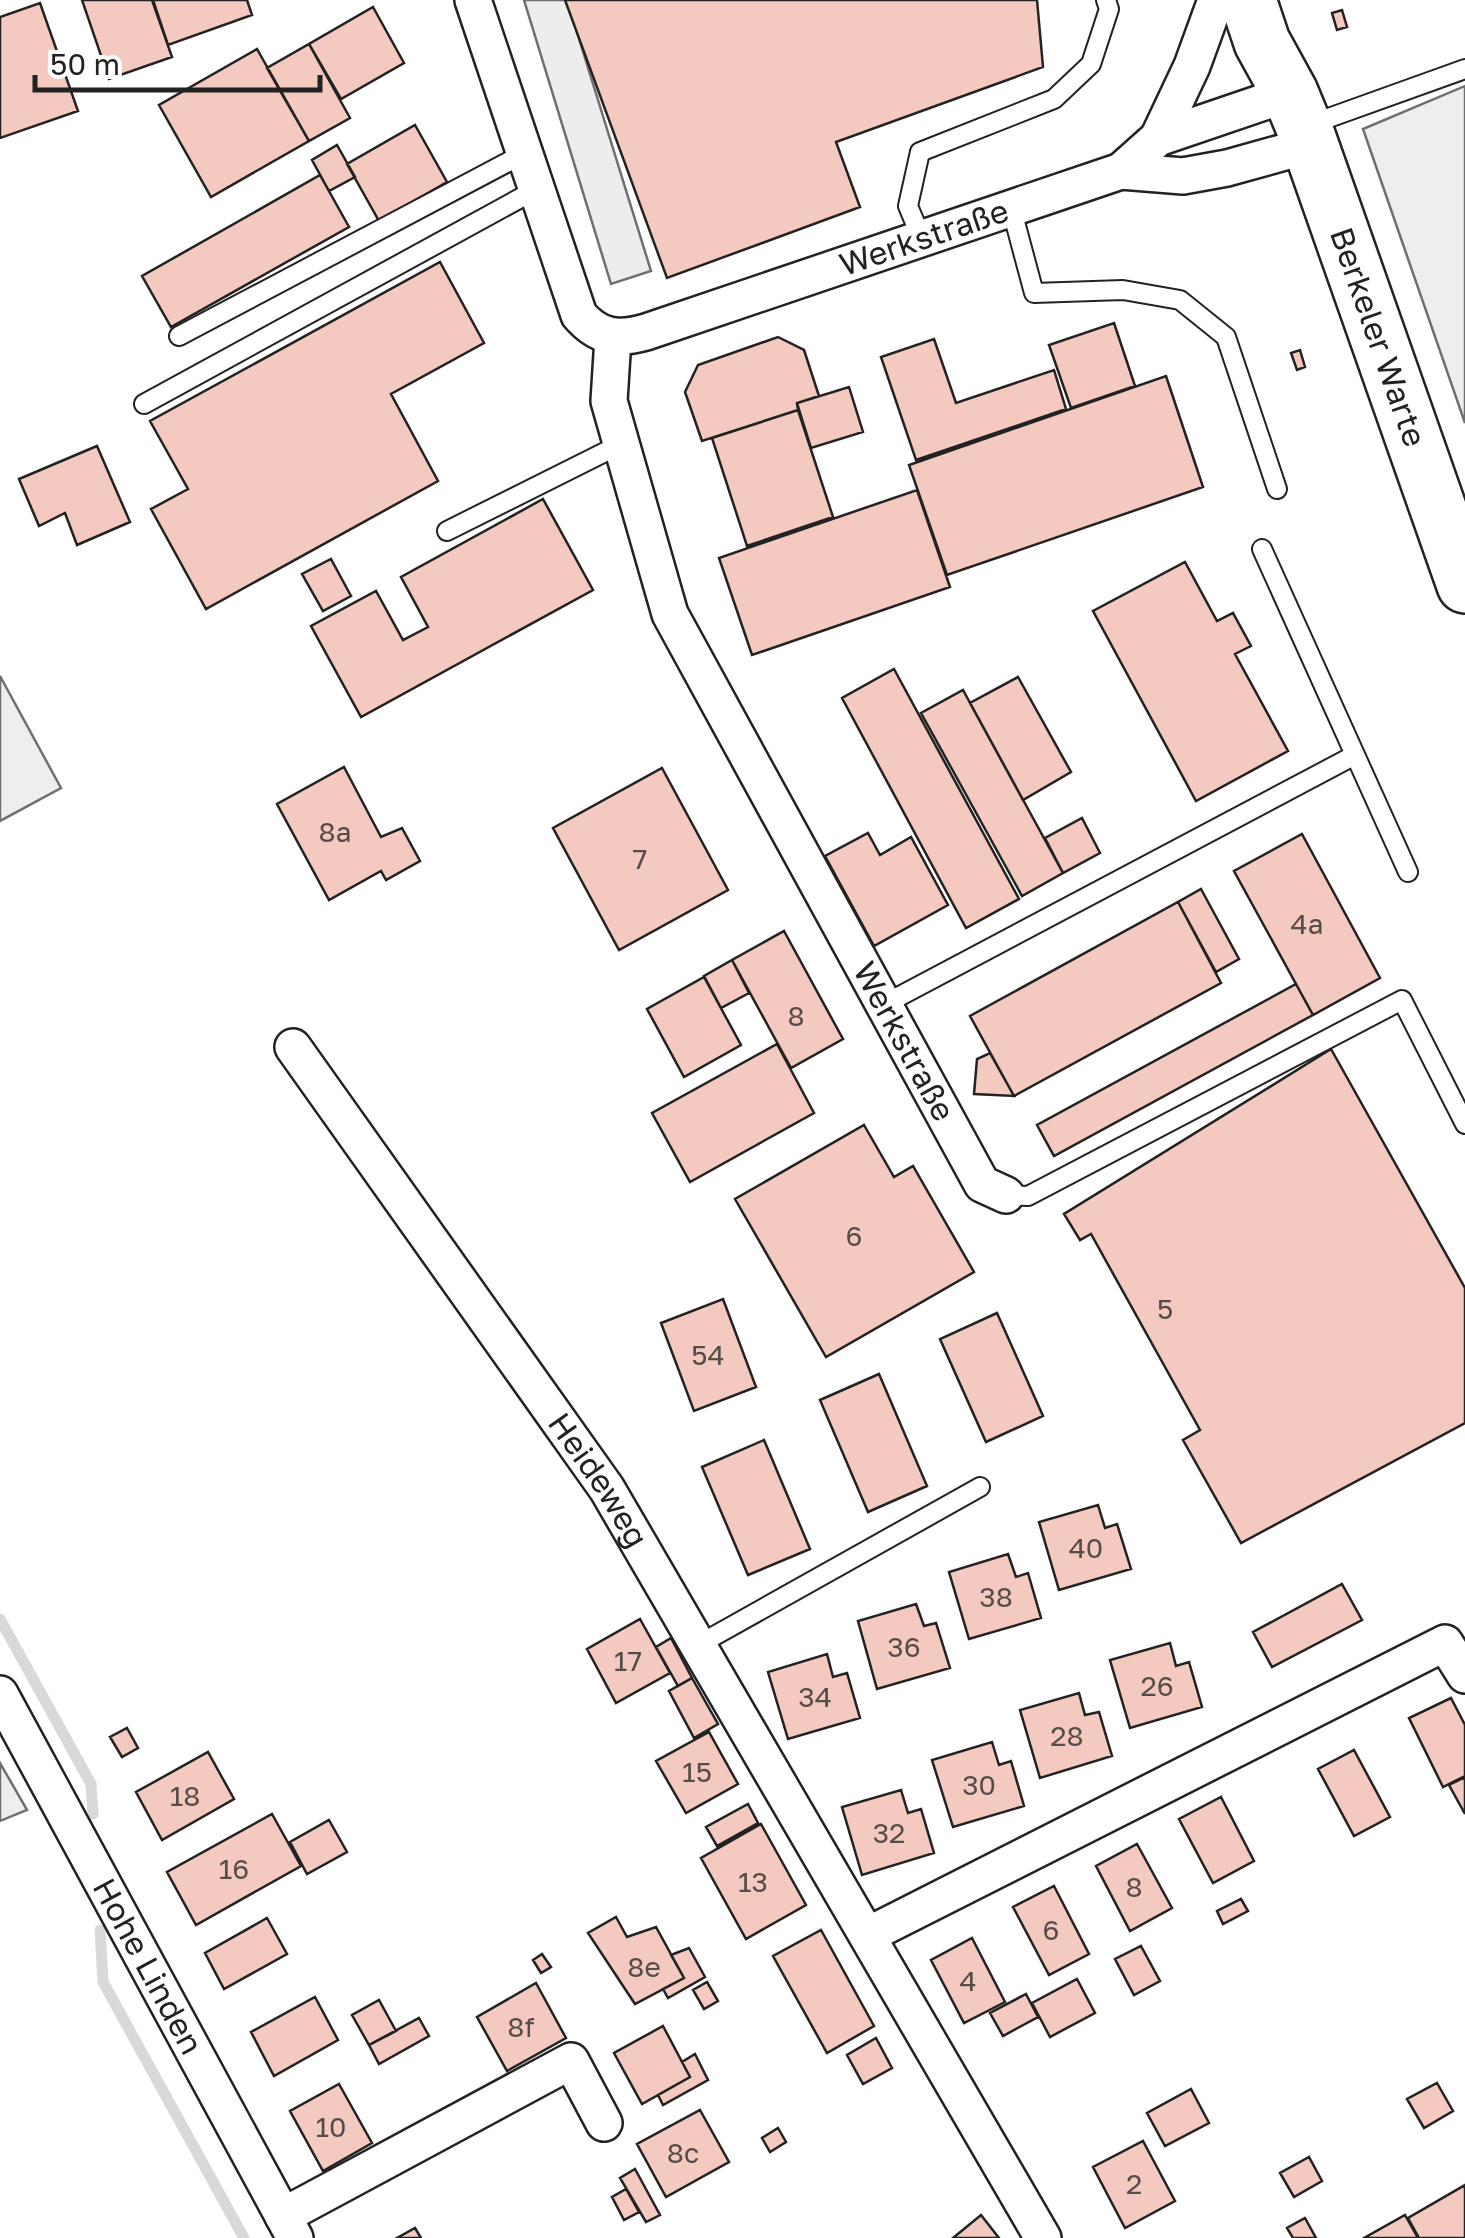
<svg xmlns="http://www.w3.org/2000/svg" width="1465" height="2238" viewBox="0 0 1465 2238" font-family="'Golos Text',sans-serif">
<style>
.green{fill:#eee;stroke:#6f6f6f;stroke-width:2.5}
.parking{fill:#ededed;stroke:#6f6f6f;stroke-width:2.5}
.lines{fill:none;stroke-linecap:round;stroke-linejoin:round}
.stream{stroke:#d9d9d9;stroke-width:11}
.building{fill:#f3c9c0;stroke:#222;stroke-width:2.5}
.lane-casing{stroke:#222;stroke-width:22}
.street-casing{stroke:#222;stroke-width:40}
.primary-casing{stroke:#222;stroke-width:60}
.lane{stroke:#fff;stroke-width:18}
.street{stroke:#fff;stroke-width:35}
.primary{stroke:#fff;stroke-width:55}
.labels{text-anchor:middle;stroke-width:8;stroke-linejoin:round;paint-order:stroke}
.number-label{font-size:28px;fill:#564c4a}
.street-label{font-size:32px;fill:#222;stroke:#fff}
</style>
<rect width="100%" height="100%" fill="#fff"/>
<path class="green" d="M1465,86v337l-102,-294z
M0,676l61,112 -61,33z
M0,1763l27,47 -27,11z"/>
<path class="parking" d="M524,0h43l84,271 -40,13z"/>
<g class="lines">
<path class="stream" d="M0,1619l91,165 2,30
M100,1930l3,52 141,256"/>
</g>
<path class="building" d="M82,0h70l20,57 -63,22z
M153,0h94l5,15 -84,30z
M565,0h472l6,67 -207,75 24,65 -193,71z
M40,3l38,108 -78,27v-121z
M373,7l31,56 -63,36 -32,-55z
M1342,10l5,17 -10,3 -5,-17z
M309,44l41,74 -41,23 -42,-73z
M257,49l52,92 -98,56 -52,-92z
M415,125l32,57 -68,39 -32,-57z
M337,145l18,32 -26,14 -17,-31z
M320,175l29,52 -178,100 -29,-51z
M440,262l44,81 -93,51 47,87 -232,128 -55,-100 37,-20 -38,-68z
M1114,323l21,63 -64,22 -22,-63z
M778,337l26,13 15,46 -22,7 1,7 -96,31 -17,-49 13,-27z
M934,339l22,64 98,-33 12,39 -150,51 -35,-103z
M1300,350l5,17 -8,3 -6,-17z
M1166,376l37,111 -256,88 -38,-110z
M849,387l14,45 -52,16 -14,-45z
M798,410l35,107 -86,29 -35,-108z
M97,446l33,76 -53,23 -12,-32 -26,13 -20,-47z
M917,490l33,97 -198,68 -33,-97z
M543,499l50,91 -232,127 -50,-91 65,-35 27,49 25,-13 -27,-50z
M331,559l20,37 -28,15 -21,-37z
M1185,562l32,59 16,-8 18,33 -16,8 53,97 -92,50 -103,-190z
M894,669l125,230 -53,29 -124,-230z
M1018,677l53,95 -48,28 -53,-97z
M963,690l100,183 -41,23 -101,-183z
M344,767l37,70 21,-9 18,33 -34,19 -5,-9 -52,29 -52,-96z
M662,768l66,122 -109,60 -66,-122z
M1082,818l18,35 -37,20 -18,-35z
M868,833l12,22 31,-18 37,68 -74,41 -49,-90z
M1302,834l78,144 -67,37 -79,-144z
M1201,889l38,70 -23,13 -38,-70z
M1178,902l43,81 -207,113 -44,-80z
M784,931l59,108 -52,29 -59,-108z
M732,960l17,33 -28,15 -17,-32z
M704,977l37,68 -57,32 -37,-68z
M1296,984l17,31 -259,141 -17,-31z
M777,1044l37,69 -124,69 -38,-69z
M1331,1049l134,239v135l-224,120 -58,-103 17,-10 -109,-196 -11,6 -16,-26z
M990,1053l24,43 -40,-2 3,-35z
M864,1125l30,52 19,-11 61,106 -148,85 -91,-158z
M723,1299l33,88 -62,24 -33,-88z
M997,1313l46,103 -57,26 -46,-103z
M879,1374l48,112 -59,26 -48,-112z
M764,1440l46,109 -62,26 -46,-108z
M1098,1505l7,23 12,-4 14,45 -72,21 -20,-68z
M1008,1554l8,23 12,-4 13,45 -72,21 -20,-67z
M1342,1584l20,36 -90,47 -19,-35z
M916,1604l8,22 12,-3 14,45 -73,21 -19,-68z
M640,1619l30,54 -54,30 -29,-54z
M671,1638l21,40 -14,8 -22,-39z
M1170,1643l6,23 13,-4 13,45 -72,21 -20,-68z
M827,1654l6,23 14,-4 13,45 -72,21 -20,-67z
M692,1678l26,46 -24,14 -25,-47z
M1079,1693l6,22 14,-3 13,44 -72,22 -20,-68z
M1451,1698l14,27v51l-22,11 -34,-69z
M127,1728l11,20 -16,9 -12,-20z
M709,1732l29,52 -52,29 -30,-52z
M992,1742l7,23 12,-4 13,45 -71,21 -21,-67z
M1354,1750l36,67 -36,19 -36,-67z
M208,1752l26,47 -72,41 -26,-48z
M1465,1777v37l-16,-29z
M901,1790l7,23 13,-4 13,44 -72,22 -20,-68z
M1221,1797l33,64 -41,22 -34,-64z
M748,1804l10,19 -41,23 -11,-19z
M272,1814l29,52 -105,59 -29,-53z
M329,1820l18,32 -40,22 -17,-32z
M761,1824l45,81 -60,34 -45,-81z
M1137,1844l35,64 -42,23 -34,-65z
M1054,1886l35,68 -40,21 -36,-68z
M1241,1899l7,12 -25,13 -6,-13z
M616,1917l11,20 29,-10 28,51 -49,26 -47,-71z
M267,1918l20,36 -63,35 -19,-36z
M821,1930l53,96 -47,27 -54,-97z
M972,1938l33,64 -41,21 -33,-63z
M1141,1946l19,35 -26,14 -19,-36z
M689,1948l16,29 -37,21 -5,-9 21,-11 -13,-23z
M542,1954l9,13 -10,6 -8,-13z
M1077,1979l18,34 -45,24 -18,-34z
M707,1982l11,19 -14,8 -11,-19z
M536,1983l30,55 -59,33 -30,-54z
M1026,1994l12,23 -35,19 -13,-23z
M315,1997l23,43 -64,36 -23,-44z
M379,2000l17,31 -27,14 -17,-30z
M419,2018l10,18 -50,28 -10,-19z
M663,2026l27,51 -48,27 -28,-51z
M876,2038l16,30 -29,16 -16,-29z
M695,2054l13,26 -45,25 -5,-10 32,-18 -8,-15z
M1437,2083l16,28 -29,17 -17,-29z
M339,2084l33,59 -49,28 -33,-60z
M1191,2089l18,34 -44,23 -18,-33z
M700,2110l29,52 -63,35 -29,-53z
M778,2128l8,14 -16,10 -8,-14z
M1143,2141l32,60 -50,27 -32,-61z
M1309,2157l13,24 -28,16 -14,-24z
M635,2169l25,46 -14,7 -26,-44z
M1465,2185v53h-46l-11,-20z
M626,2189l13,23 -15,8 -12,-23z
M981,2215l18,23h-46z
M1405,2215l13,23h-54z
M1305,2218l11,20h-23l-6,-10z
M415,2228l6,10h-24z"/>
<g class="lines">
<g class="lane-casing">
<path id="lane" d="M1309,125l156,-56
M1011,207l23,86 89,-3 57,10 46,37 51,152
M921,237l-13,-31 12,-54 134,-53 37,-35 18,-55 -3,-9
M179,336l346,-183
M144,404l393,-215
M447,531l174,-87
M1262,549l146,323
M883,1005l472,-250
M1006,1195l22,1 374,-196 63,124
M698,1645l282,-158"/>
</g>
<g class="street-casing">
<g id="street">
<path id="s1" d="M473,0l106,315c20,23 39,25 67,17l475,-161 62,5 44,-8 83,-23"/>
<path d="M1158,138l34,-72 24,-66"/>
<path d="M1121,171l37,-33 132,-45"/>
<path id="s2" d="M613,338l-4,63 61,213 312,570 24,11"/>
<path id="s3" d="M293,1047l314,442 436,749"/>
<path id="s4" d="M0,1694l295,544"/>
<path d="M868,1935l577,-292 20,32"/>
<path d="M283,2216l288,-155 33,62"/>
</g>
</g>
<g class="primary-casing">
<g id="primary">
<path id="s5" d="M1248,0l14,42 28,51 14,34 161,458"/>
</g>
</g>
<use href="#lane" class="lane"/>
<use href="#street" class="street"/>
<use href="#primary" class="primary"/>
</g>
<g class="labels">
<g class="number-label">
<text x="335" y="842">8a</text>
<text x="640" y="869">7</text>
<text x="1307" y="934">4a</text>
<text x="796" y="1026">8</text>
<text x="854" y="1246">6</text>
<text x="1165" y="1319">5</text>
<text x="708" y="1365">54</text>
<text x="1086" y="1558">40</text>
<text x="996" y="1607">38</text>
<text x="904" y="1657">36</text>
<text x="628" y="1671">17</text>
<text x="1157" y="1696">26</text>
<text x="815" y="1707">34</text>
<text x="1067" y="1746">28</text>
<text x="697" y="1782">15</text>
<text x="979" y="1795">30</text>
<text x="185" y="1806">18</text>
<text x="889" y="1843">32</text>
<text x="234" y="1879">16</text>
<text x="753" y="1892">13</text>
<text x="1134" y="1897">8</text>
<text x="1051" y="1940">6</text>
<text x="644" y="1977">8e</text>
<text x="968" y="1991">4</text>
<text x="521" y="2037">8f</text>
<text x="331" y="2137">10</text>
<text x="683" y="2163">8c</text>
<text x="1134" y="2194">2</text>
</g>
<g class="street-label">
<text dy="11" stroke="none"><textPath href="#s1" startOffset="700">Werkstraße</textPath></text>
<text dy="11" stroke="none"><textPath href="#s5" startOffset="362">Berkeler Warte</textPath></text>
<text dy="11" stroke="none"><textPath href="#s2" startOffset="772">Werkstraße</textPath></text>
<text dy="11" stroke="none"><textPath href="#s3" startOffset="530">Heideweg</textPath></text>
<text dy="11" stroke="none"><textPath href="#s4" startOffset="310">Hohe Linden</textPath></text>
</g>
</g>
<path d="M35 75v15h285v-15" fill="none" stroke="#222222" stroke-width="5"/>
<text x="50" y="75" font-size="30" fill="#222222" stroke="#ffffff" stroke-width="8" paint-order="stroke">50 m</text>
</svg>
